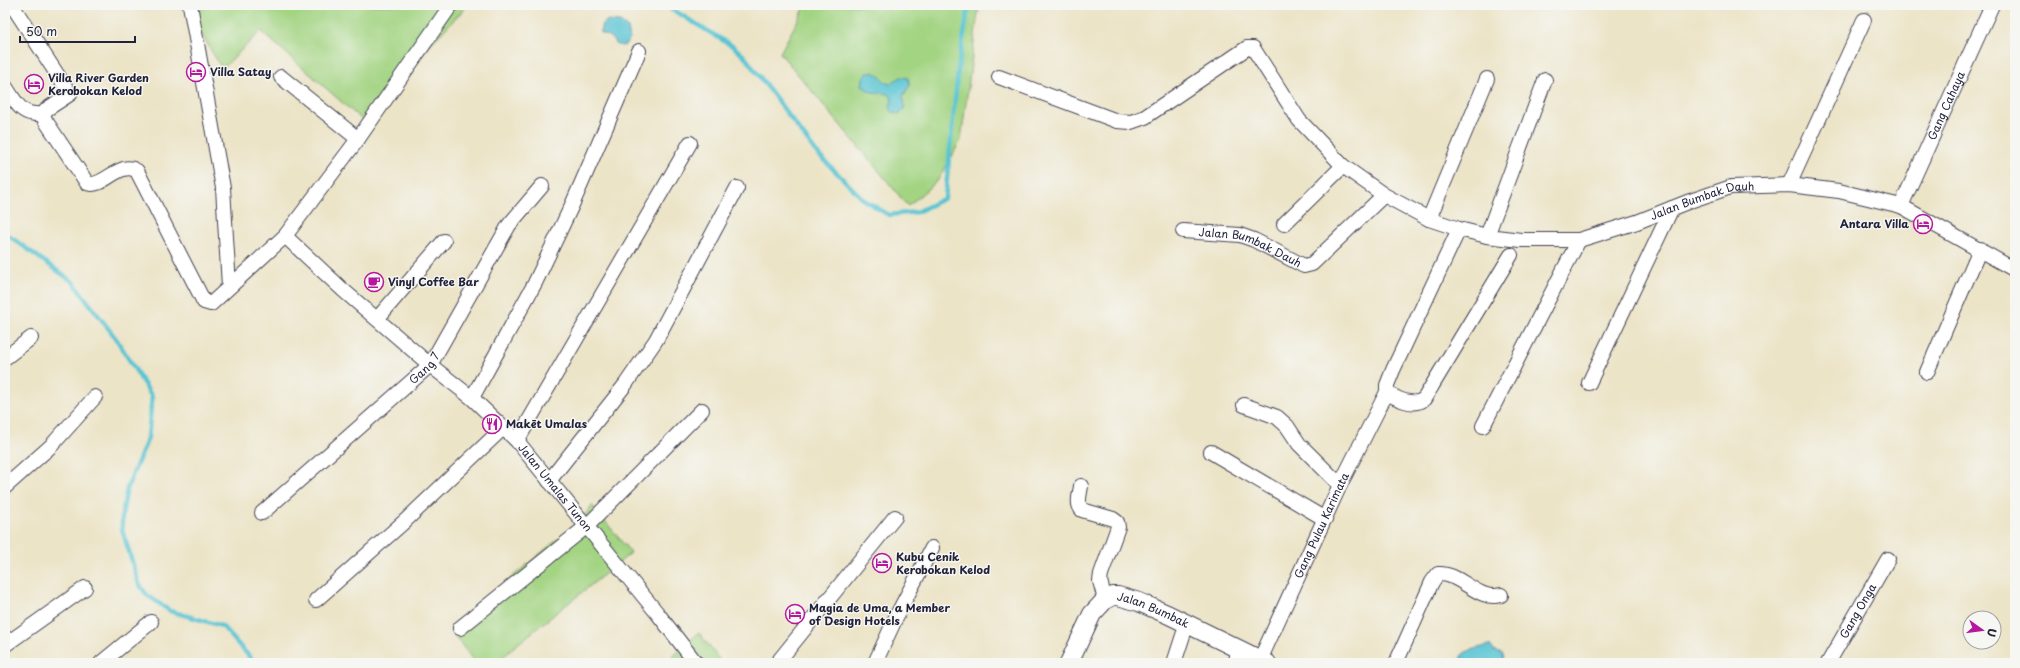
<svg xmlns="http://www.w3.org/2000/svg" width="2020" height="668" viewBox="0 0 2020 668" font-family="'Playpen Sans',sans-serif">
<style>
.green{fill:#a3d482;stroke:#627b5e}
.water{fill:#59c4d3;stroke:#3e7387}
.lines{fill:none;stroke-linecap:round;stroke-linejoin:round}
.stream{stroke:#59c4d3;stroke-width:4.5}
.minor-casing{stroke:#403f50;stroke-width:16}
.tertiary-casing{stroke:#403f50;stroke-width:20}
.minor{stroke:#fff;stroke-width:14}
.tertiary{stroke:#fff;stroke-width:18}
.labels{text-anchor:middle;stroke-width:3;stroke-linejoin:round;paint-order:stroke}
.poi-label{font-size:11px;font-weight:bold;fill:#22223b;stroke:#f6f6f2;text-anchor:start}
.street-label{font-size:11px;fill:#22223b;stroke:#f6f6f2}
</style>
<rect width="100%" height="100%" fill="#f6f6f2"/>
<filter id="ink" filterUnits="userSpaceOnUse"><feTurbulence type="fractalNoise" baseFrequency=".025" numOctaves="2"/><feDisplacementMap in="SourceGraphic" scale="8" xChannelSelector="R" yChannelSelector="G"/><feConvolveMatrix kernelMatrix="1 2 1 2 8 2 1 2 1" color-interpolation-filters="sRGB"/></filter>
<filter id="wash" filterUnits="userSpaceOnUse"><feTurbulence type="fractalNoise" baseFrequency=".012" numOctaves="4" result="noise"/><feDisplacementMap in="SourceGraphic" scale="16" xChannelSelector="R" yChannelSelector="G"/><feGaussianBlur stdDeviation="0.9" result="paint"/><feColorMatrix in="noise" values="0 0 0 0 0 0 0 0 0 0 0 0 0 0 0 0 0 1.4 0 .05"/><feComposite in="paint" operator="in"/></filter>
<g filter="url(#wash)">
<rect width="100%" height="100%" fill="#ece4c7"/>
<path class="green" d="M201,5h267l-41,43 -57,79 -109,-96 -39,38 -25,-43z
M806,5h173l-18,135 -23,40 -30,26 -128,-153z
M592,505l39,48 -116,93 -18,17h-22l-25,-34 133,-111z
M699,633l23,30h-56l30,-28z"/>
<path class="water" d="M606,21l14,1 8,6 2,11 -6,7 -7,-1 -7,-8 -9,-4v-7z
M868,72c12,-1 12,8 21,12l12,-7 7,1 2,7 -7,11 2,11 -5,7 -8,-2 -2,-4 2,-9 -3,-5c-13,-3 -17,2 -27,-9l1,-7z
M1490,645l4,6 9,3 1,5 -3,4h-31l-10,-5c4,-9 21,-10 30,-13z"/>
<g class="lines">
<path class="stream" d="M665,5l69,42 11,10 71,95 48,48 25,15 28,-3 28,-14 13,-129 11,-64
M5,233l68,49 44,58 35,57 -4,41 -21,50 -5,27v14l17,55 8,11 23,16 52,15 33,37"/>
</g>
</g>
<g filter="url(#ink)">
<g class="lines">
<g class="minor-casing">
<g id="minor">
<path d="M190,5l33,183 6,98"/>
<path d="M281,77l77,62"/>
<path id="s1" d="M999,77l118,44 14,1 14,-5 102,-69h6l46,72 44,46 41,29 45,24 30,10 28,7 34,4h58l58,-18 53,-21 41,-14 58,-2 50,6 62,15 114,64"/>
<path d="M5,86c12,17 15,30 38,28l4,-5 23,-15 -58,-89"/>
<path d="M43,114l2,6 42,63c15,7 33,-24 50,-12l67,131 7,2 74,-68 73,-97 93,-134"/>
<path d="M1789,185l75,-165"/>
<path id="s2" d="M1901,206l91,-201"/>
<path d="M1429,219l58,-140"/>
<path d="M1284,224l59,-58"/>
<path id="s3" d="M1183,231l57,4 14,5 50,26 8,-2 72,-69"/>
<path id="s4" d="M285,236l58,54 87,75 42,33 45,43 141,173 38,49"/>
<path d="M1487,236l58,-156"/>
<path d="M377,319l67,-78"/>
<path d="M5,358l26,-20"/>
<path d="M1927,372l53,-123"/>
<path d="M1589,383l83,-175"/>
<path d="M1387,392c9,7 27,15 37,7l87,-144"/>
<path d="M472,398l63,-115 37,-78 67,-154"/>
<path d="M1244,405l33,12 10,9 12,18 41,41"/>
<path d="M1483,426l96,-186"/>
<path d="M517,441l173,-298"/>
<path d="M1211,452l114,67"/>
<path d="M549,481l76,-96 31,-45 81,-152"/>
<path d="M1081,486c-1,8 -5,18 1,24l31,9 4,3 1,5 -17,47 -1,7 5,19"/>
<path d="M5,487l46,-41 44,-49"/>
<path id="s5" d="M262,513l168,-148 79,-140 33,-39"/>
<path d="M316,600l89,-79 98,-93"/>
<path d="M460,628l127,-102 115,-116"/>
<path d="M5,645l80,-57"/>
<path id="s6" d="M1260,660l80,-175 47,-93v-7l6,-15 66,-141"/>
<path d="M101,663l50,-41"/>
<path d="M777,663l118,-146"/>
<path d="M875,663l23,-50 34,-65"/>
<path d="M1174,663l13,-40"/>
<path d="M1235,663l5,-15"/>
<path d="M1396,663l36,-81 6,-8c22,-2 40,28 63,21"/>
<path id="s7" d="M1828,663l60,-104"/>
</g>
</g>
<g class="tertiary-casing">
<g id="tertiary">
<path id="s8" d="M1069,663l23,-49 13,-14 8,-4h5l21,6 30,13 98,48"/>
</g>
</g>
<use href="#minor" class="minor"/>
<use href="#tertiary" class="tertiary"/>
</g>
</g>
<defs>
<g id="hotel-ring" transform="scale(1)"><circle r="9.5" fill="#f6f6f2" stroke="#b5179e" stroke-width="1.5"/><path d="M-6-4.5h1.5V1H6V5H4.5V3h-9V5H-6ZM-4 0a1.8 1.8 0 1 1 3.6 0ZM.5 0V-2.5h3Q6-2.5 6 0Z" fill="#b5179e"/></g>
<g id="cafe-ring" transform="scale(1)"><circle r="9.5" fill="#f6f6f2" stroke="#b5179e" stroke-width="1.5"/><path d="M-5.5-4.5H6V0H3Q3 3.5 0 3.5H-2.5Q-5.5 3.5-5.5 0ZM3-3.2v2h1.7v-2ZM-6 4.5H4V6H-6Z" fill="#b5179e"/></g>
<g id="restaurant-ring" transform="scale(1)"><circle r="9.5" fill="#f6f6f2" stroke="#b5179e" stroke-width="1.5"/><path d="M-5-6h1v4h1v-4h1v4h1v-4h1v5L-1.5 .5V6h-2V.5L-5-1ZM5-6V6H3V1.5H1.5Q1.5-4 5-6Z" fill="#b5179e"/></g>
</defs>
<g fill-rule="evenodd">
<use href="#hotel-ring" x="196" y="72"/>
<use href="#hotel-ring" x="34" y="84"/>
<use href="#hotel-ring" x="1923" y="224"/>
<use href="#cafe-ring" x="374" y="282"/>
<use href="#restaurant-ring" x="492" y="424"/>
<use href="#hotel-ring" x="882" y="563"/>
<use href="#hotel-ring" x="795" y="614"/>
</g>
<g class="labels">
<g class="poi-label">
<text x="210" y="76">Villa Satay</text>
<text x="48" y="82">Villa River Garden<tspan x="48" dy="13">Kerobokan Kelod</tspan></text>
<text x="1909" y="228" text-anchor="end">Antara Villa</text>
<text x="388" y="286">Vinyl Coffee Bar</text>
<text x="506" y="428">Makēt Umalas</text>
<text x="896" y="561">Kubu Cenik<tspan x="896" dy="13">Kerobokan Kelod</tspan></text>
<text x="809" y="612">Magia de Uma, a Member<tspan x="809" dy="13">of Design Hotels</tspan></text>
</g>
<g class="street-label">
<text dy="4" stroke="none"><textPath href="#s2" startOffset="110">Gang Cahaya</textPath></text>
<text dy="4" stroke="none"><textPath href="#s1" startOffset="817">Jalan Bumbak Dauh</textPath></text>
<text dy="4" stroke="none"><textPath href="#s3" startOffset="70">Jalan Bumbak Dauh</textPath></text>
<text dy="4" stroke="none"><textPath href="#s5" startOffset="218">Gang 7</textPath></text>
<text dy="4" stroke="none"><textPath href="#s4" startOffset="370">Jalan Umalas Tunon</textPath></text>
<text dy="4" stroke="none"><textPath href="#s6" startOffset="148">Gang Pulau Karimata</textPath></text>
<text dy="4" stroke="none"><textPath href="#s7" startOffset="60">Gang Onga</textPath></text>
<text dy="4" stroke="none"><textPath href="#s8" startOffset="125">Jalan Bumbak</textPath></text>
</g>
</g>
<rect width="2020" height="668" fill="none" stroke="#f6f6f2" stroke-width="20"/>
<g transform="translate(1982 630) rotate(104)"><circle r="19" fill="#f6f6f2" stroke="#a1a1a9"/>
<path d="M0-3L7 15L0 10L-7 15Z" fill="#b5179e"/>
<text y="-6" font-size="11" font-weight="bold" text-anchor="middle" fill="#22223b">U</text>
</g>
<path d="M20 36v6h115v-6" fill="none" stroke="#22223b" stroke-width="2"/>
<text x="26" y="36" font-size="12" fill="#22223b" stroke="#f6f6f2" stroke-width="3" paint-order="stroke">50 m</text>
</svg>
